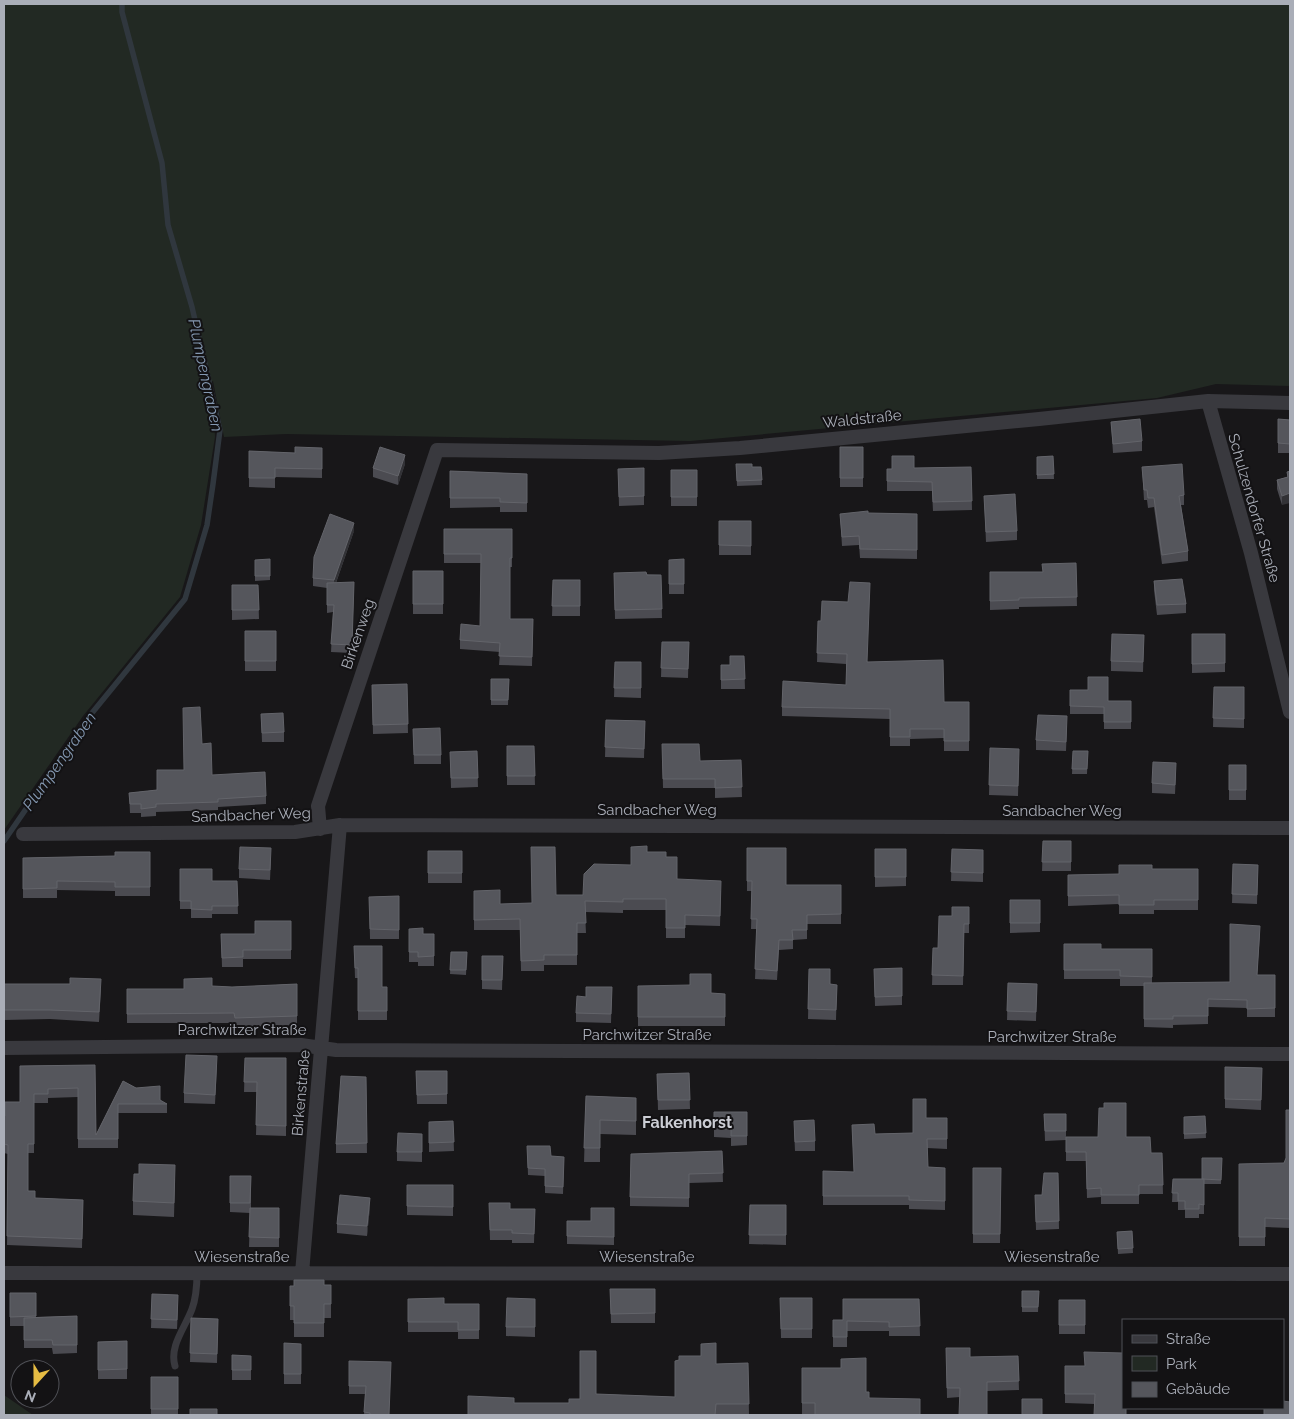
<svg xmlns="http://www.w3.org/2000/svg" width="1294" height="1419" viewBox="0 0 1294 1419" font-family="Raleway,sans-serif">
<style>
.green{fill:#222923}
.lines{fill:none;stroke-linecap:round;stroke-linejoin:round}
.stream{stroke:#30373e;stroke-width:5.5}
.service{stroke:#39393e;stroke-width:7}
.minor{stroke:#39393e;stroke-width:14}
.wall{fill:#4b4b51}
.shaded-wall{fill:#323236}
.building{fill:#55565c;stroke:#63646a}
.labels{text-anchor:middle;stroke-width:4;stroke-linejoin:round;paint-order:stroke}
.street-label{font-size:15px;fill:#aaaeb8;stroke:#131214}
.water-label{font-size:16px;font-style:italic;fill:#8498b1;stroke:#131214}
.neighbourhood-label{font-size:16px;font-weight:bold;fill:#cbcdd4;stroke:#131214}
</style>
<rect width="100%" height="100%" fill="#181719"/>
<path class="green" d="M4,4h1286v382l-74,-2 -59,14 -467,43 -404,-7 -62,3 -11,-56 -9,4 10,34 1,18 -14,88 -21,72 -97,119 -79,114z
M4,1395l29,20h-29z"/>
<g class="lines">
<path class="stream" d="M4,841l88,-128 93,-114 22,-74 6,-41 7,-54 -28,-123 -24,-82 -6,-62 -40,-151v-8"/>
<path class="service" d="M175,1366c-6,-20 10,-38 17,-57 4,-11 5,-24 5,-36"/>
<path class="minor" d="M1208,401l43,152 39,159
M320,829l-2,-23 119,-356 222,3 81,-5 299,-29 169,-18 82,2
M23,834l272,-2 45,-7 950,3
M4,1048l297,-3 35,5 954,4
M4,1273l1286,1
M302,1273l38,-448"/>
</g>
<path class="wall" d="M1278,419l12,1v33h-12z
M1111,422l31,19v10l-29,2z
M840,447h23v40h-23z
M322,448v30l-47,-1v11l-26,-1v-36l46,2z
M1053,456l1,23h-17v-22z
M405,464l-7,21 -25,-8v-9z
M736,464l16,3h9l1,18 -25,1z
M971,467l1,43 -39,1 -1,-20h-45v-22z
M1142,467l42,28v10h-3l7,46v10l-26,3 -8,-57 -6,1 -1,-8h-3z
M644,468v37l-25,1 -1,-37z
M671,470h26v36h-26z
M450,471l77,3v38h-27v-5l-50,1z
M1290,471l-8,34 -5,-16v-9l10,-3v-5z
M984,496l33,35v9l-31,2z
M868,513l49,1v45l-57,-1 -1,-13 -17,1 -2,-32z
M719,521h32v34h-32z
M444,529h68v38h-2v52h23l-1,47 -33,-1 1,-13 -40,-3v-9l20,-14 1,-63h-37z
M354,531l-18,52 18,-1 -2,71 -21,-1 2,-40 -6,1v-25l-14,-2v-8z
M270,559v21l-15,1v-21z
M684,559v35h-15v-34z
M1076,563l1,43 -58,1v2l-29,1v-38h52z
M413,571h30v43h-30z
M614,573l47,2 1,43 -47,1z
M553,580h27v36h-28z
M1154,581l32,23v9l-29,2 -3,-25z
M232,585h26l1,34 -27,1z
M818,621l50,41 76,40h25v49h-25v-13l-34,1v7h-20v-27l-108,-3v-9l64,-22v-21l-29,-2z
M245,631h31v40h-31z
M1192,634l33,29v9l-33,1z
M1144,635l-1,37 -32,-1v-10z
M662,642h27l-1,36 -27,-1z
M744,656l1,33h-24v-24h9z
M615,662h26v36l-27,-1z
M491,679h18l-1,26h-17z
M407,684l1,49 -35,1 -1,-49z
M1214,687h30v41l-31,-1z
M1070,690l38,11h23v28h-27v-15h-34z
M261,714l23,18v10h-22z
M606,720l39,1 -1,37 -39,-1z
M1067,726l-1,25 -30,-1v-10z
M413,729l28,26v9h-27z
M202,744l10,31 54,21v8l-48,3v3l-62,2v4l-15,1v-4h-11l-1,-20 28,-3 27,-20z
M662,744l38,17 41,-1 1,37 -27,1v-10h-52z
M507,746h27l1,39h-28z
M990,748l29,11 -1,37 -29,-1z
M477,751l1,36 -27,1 -1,-36z
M1073,751h15l-1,23h-15z
M1229,765h17v35h-17z
M1176,773l-1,21 -23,-1v-10z
M1043,841h28v30h-29z
M747,848l39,37h55v39h-34v15l-14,1v9l-14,1 -2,30 -22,-1 2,-50h-6l1,-38h-5z
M875,849h31v37l-31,1z
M952,849l31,1v32l-32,-1z
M428,851h34v32h-34z
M150,852v44h-35v-5l-58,-1v8h-34v-40l92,-2z
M647,852l19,5 11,22 44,12 -1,35 -35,-1v13h-19v-28h-43v3l-38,-1 1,21h-9v32h-33v6h-23l-1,-41h-46v-39l26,13 32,-1 24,-8h27l48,-30z
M271,858l-1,22 -31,-2v-9z
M1233,864l25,1 -1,39 -25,-1z
M180,869l32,12h25l1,33h-26v4h-21v-9h-11z
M1152,869h46v41h-44v4h-35v-10l-51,2v-31l51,-1z
M399,896v43h-29l-1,-42z
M1010,900h30v32l-30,1z
M969,907v26h-5l-1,52h-31l1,-37h5l14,-32z
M291,921v38h-48v8h-21l-1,-33h34z
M409,929l14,5h11v32h-16v-4h-9z
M1260,934l-3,41h18v42h-28v-9l-39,-1v17l-35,1v3l-29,-1v-41h-24v-7h-56v-35l37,5h51v34l78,-1z
M354,946l28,41h5v33h-29v-42h-3z
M451,952h16l-1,23 -16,-1z
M482,956h21l-1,34 -20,-1z
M902,968v37l-27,1 -1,-37z
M809,969l21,15 7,1 -1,35 -28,-1z
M1008,983l29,1 -1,37 -29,-1z
M4,984h66l31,5 -2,33 -49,-3 -46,1z
M297,984v41l-62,2 -1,-4h-107v-34h57l28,-3 20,1z
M638,986l73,7 14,1v32h-87z
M612,987l-1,36 -35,-1v-9z
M245,1058h41v78l-30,-1 1,-43h-13z
M95,1065l1,70 27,-54 44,23v9h-49v35h-40v-51l-30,1v5h-14v50h-6v38l7,7 48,2 -1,48 -75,-3 1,-91 -4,-1v-37h1l15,-14v-36z
M217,1065l-2,39 -31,-1v-10z
M1225,1067l37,1 -1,42 -36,-2z
M416,1071h31v33h-30z
M689,1073l1,36 -32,1 -1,-36z
M366,1077l1,76h-31v-9z
M586,1096l50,2v37l-36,-1v28h-16z
M1290,1110v118l-25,-1v19h-26v-82l45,-1 2,-5z
M714,1112h33v33l-16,1v-8l-17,-1z
M1044,1114h22v23h60l25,16h11l1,41h-24v10h-38v-7l-14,1 -1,-37h-20v-21l-21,1z
M1205,1116l1,22 -22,1v-22z
M926,1118h21v31l-20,-1 1,19 17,1v42l-36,-1v-4h-86v-34l31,1 -2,-47 23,9 38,-1z
M453,1121l1,30 -25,1v-30z
M794,1130l21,11v10h-20z
M422,1134v28l-25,-1v-9z
M527,1146l24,10 13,1 -1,37 -18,-1v-17l-17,-1z
M722,1151l1,31 -34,1v24l-59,-1v-9z
M1222,1158l-1,26h-17v30h-5v4h-14v-8h-7v-8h-6l1,-23h29z
M973,1168h28l-1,75h-27z
M1058,1173l1,56 -23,1 -1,-35h7z
M230,1176h21v32h28v39h-30l1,-34 -20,-1z
M175,1179l-1,38 -41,-2v-14z
M407,1185h46v31l-46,-1z
M489,1203l21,6h25l-1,34h-22v-3h-22z
M750,1205h36v40l-37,-1z
M370,1207l-3,29 -30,-3v-9z
M614,1208v37l-47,-1v-23h24z
M1132,1231l1,22 -15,1 -1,-22z
M324,1285h7v33h-7v19h-30v-17h-4v-20z
M610,1289h45v34h-44z
M1022,1291h17l-1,21h-16z
M10,1293h26v24l41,-1v37l-24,1 -1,-6h-28v-22h-14z
M152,1294l26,11 -1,24 -26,-1z
M780,1298h32v40h-31z
M408,1299l36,5h35v35h-21v-7h-50z
M535,1299v38l-29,-1v-9z
M919,1299l1,37h-31v-5h-42v16h-14v-27h10z
M1059,1300h26v34h-26z
M191,1318l27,1 -1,44 -27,-1z
M127,1341v38h-29v-37z
M284,1343l17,1v40h-17z
M946,1348l24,9 48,-1 1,34 -32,1 -27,6 -13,1z
M1123,1353l-28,51 -30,-1v-37h20z
M232,1355l19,1v24h-19z
M866,1358l-51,56h-13v-46h39z
M349,1361l40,54h-25l1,-21h-16z
M748,1363l1,51h-33v1h-248v-19l46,7h55l27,-9 79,3 41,-33z
M151,1377h27v38h-27z"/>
<path class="shaded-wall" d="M405,455v9l-7,21v-9z
M1290,493v10l-8,2v-9z
M354,523v8l-20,57v-8z
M370,1198v9l-3,29v-10z
M178,1295v10l-1,24v-9z"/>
<path class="building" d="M1140,419l2,22 -29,3 -2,-22z
M1278,419l12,1v24l-12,-1z
M295,447l27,1v21l-47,-1v10h-26v-27l46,2z
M380,447l25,8 -7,21 -25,-8z
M840,447h23v31h-23z
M892,456h22v12l57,-1 1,34 -39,1 -1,-20 -45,-1v-12h5z
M1053,456l1,18 -17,1v-18z
M736,464h16v3h9l1,13 -25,1z
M1182,464l2,31 -5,1 9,55 -26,4 -8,-57h-6l-1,-8h-3l-2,-23z
M644,468v28l-25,1 -1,-28z
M671,470h26v27h-26z
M450,471l77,3v29l-27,-1v-4h-50z
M1290,471v22l-8,3 -5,-16 11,-3 -1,-5z
M1015,494l2,37 -31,1 -2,-36z
M868,511v2l49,1v36l-57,-1 -1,-13 -17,1 -2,-23z
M330,514l24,9 -20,57 -21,-2 1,-21z
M719,521h32v25l-32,-1z
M444,529h68v29h-2v61h23l-1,38 -33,-1 1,-13 -40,-3 1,-16 19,2 1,-72h-37z
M270,559v17h-15v-16z
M684,559v25h-15v-24z
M1076,563l1,34 -58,1v2l-29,1v-29h53l-1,-8z
M413,571h30v33h-30z
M646,572l1,3h14l1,34 -47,1 -1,-37z
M1182,579l4,25 -29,1 -3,-24z
M553,580h27v26h-28z
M354,582l-2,63 -21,-1 3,-39h-7v-22z
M850,582l20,1 -3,79 76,-2 1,42h25v39h-25v-12h-34v8h-20v-28l-108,-2 1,-26 63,4 1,-31 -30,-1 1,-32h3l1,-20 26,1z
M232,585h26l1,25h-27z
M245,631h31v30h-31z
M1112,634l32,1 -1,27 -32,-1z
M1192,634h33v29l-33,1z
M662,642h27l-1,27 -27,-1z
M730,656h14l1,23 -24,1v-15h9z
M615,662h26v26h-27z
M1088,677h20v24h23v21h-27v-15l-34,-1v-16h18z
M491,679h18l-1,21h-17z
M407,684l1,40 -35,1 -1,-40z
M1214,687h30v32l-31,-1z
M200,707l2,37 9,-1 1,32 53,-3 1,24 -48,3v3l-62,2v3l-15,2v-5h-11l-1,-11 28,-3v-20h27l-1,-62z
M283,713l1,19 -22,1 -1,-19z
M1038,715l29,1 -1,26 -30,-2z
M606,720l39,1 -1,28 -39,-2z
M440,728l1,27h-27l-1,-26z
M662,744h37l1,17 41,-1 1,27 -27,1v-9h-52z
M507,746h27l1,30h-28z
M990,748l29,1 -1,37 -29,-1z
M477,751l1,27h-27l-1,-26z
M1073,751h15l-1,18h-15z
M1153,762l23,1 -1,22 -23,-2z
M1229,765h17v25h-17z
M1043,841h28v21h-29z
M647,846v6h19v5h11v22l44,2 -1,35 -35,-1v13h-19v-29h-43v3l-38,-1 1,22h-9v32h-33v5l-23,1 -1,-42 -46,1v-29l26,-1v14l32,-1 -1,-56h24l1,48h27l1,-21 10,-10 37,1v-18z
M240,847l31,1 -1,22 -31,-1z
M747,848h39v37h55v29l-34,1v15h-15l1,10h-14l-2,31 -22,-2 2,-50h-6l1,-38h-5z
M875,849h31v28h-31z
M952,849l31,1v23l-32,-1z
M428,851h34v22h-34z
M115,852h35v35h-35v-5l-58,-1v7l-34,1v-31l92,-2z
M1233,864l25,1 -1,30 -25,-1z
M1119,865h33v4h46v31h-44v5h-35v-10l-51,1v-21l51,-1z
M180,869h32v12h25l1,25h-26v4l-21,-1v-8h-11z
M399,896v34l-29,-1 -1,-32z
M1010,900h30v23h-30z
M952,907h17v17h-5l-1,52 -31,-1 1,-27h5l1,-32h13z
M255,921h36v29h-48v7l-21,1 -1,-24h34z
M1230,924l30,2 -3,49h18v33l-28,1v-9l-39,-1v17h-35v3h-29v-36l86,-1z
M423,928v6h11v22l-16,1v-5h-9v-23z
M1064,944h37v5h51v28l-32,-1v-6h-56z
M354,946h28v41h5v24h-29v-43h-3z
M451,952h16l-1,18h-16z
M482,956h21l-1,24h-20z
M902,968v28l-27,1 -1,-28z
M809,969h21v15l7,1 -1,25 -28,-1z
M690,974h21v19l14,1v23h-87v-31l52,-1z
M70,978l31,1 -2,33 -49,-2h-46v-26h66z
M212,978v8l20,1 65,-3v32l-62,2 -1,-5 -107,1v-25h57v-10z
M1008,983l29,1 -1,28 -29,-1z
M586,987h26l-1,27 -35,-1 1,-17 9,1z
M186,1055l31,1 -2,39 -31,-2z
M245,1058h41v68l-30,-1 1,-43h-13z
M95,1065l1,70 27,-54 13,7 24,-2v14l7,4h-49v35h-40v-51l-30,1v5h-14v50h-6v47h7v7l48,2 -1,39 -75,-3 1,-91 -4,-1v-28h1v-14h15v-36z
M1225,1067l37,1 -1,32 -36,-1z
M416,1071h31v23l-30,1z
M689,1073l1,27h-32l-1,-26z
M341,1076l25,1 1,66 -31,1z
M586,1096l50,2v23l-36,-1v28h-16z
M913,1099h13v19h21v21h-20l1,28 17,1v33l-36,-1v-4h-86v-25l31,1 -2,-47 22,-1 1,10 38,-1z
M1104,1103h22v34h24l1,16h11l1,32h-24v10h-38v-7l-14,1 -1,-37h-20v-15h32l1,-29h5z
M1286,1110h4v109l-25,-1v19h-26v-73l45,-1 2,-5z
M714,1112h33v24h-16v-7l-17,-1z
M1044,1114h22v17h-21z
M1205,1116l1,17 -22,1v-17z
M814,1120l1,21 -20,1 -1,-21z
M453,1121l1,21 -25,1v-21z
M398,1133l24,1v18h-25z
M527,1146h23l1,10 13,1 -1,30 -18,-1v-17l-17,-1z
M722,1151l1,22 -34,1v24l-59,-1 1,-43z
M1202,1158h20l-1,22 -19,-1z
M139,1164l36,1 -1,38 -41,-2 1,-27h5z
M973,1168h28l-1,66h-27z
M1044,1173h14l1,48 -23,1 -1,-27h7z
M230,1176h21l-1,27h-20z
M1173,1179h31v26l-5,-1v5h-14v-8h-7v-8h-6z
M407,1185h46v22l-46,-1z
M340,1195l30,3 -3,28 -30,-2z
M489,1203h21v6h25l-1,25 -22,-1v-3h-22z
M750,1205h36v30h-37z
M250,1208h29v30l-30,-1z
M591,1208h23v29l-47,-1v-15h24z
M1132,1231l1,17 -15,1 -1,-17z
M294,1280h30v5h7v19h-7v19h-30v-17h-4v-20h4z
M610,1289h45v24l-44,1z
M1022,1291h17l-1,16h-16z
M10,1293h26v23l-26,1z
M152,1294l26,1 -1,25 -26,-1z
M444,1298v6h35v26h-21v-8h-50v-23z
M507,1298l28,1v28h-29z
M780,1298h32v31h-31z
M843,1299h76l1,27 -31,1v-5l-42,-1v16h-14v-17h10z
M1059,1300h26v25h-26z
M77,1316v29h-24l-1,-5h-28v-22z
M191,1318l27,1 -1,35 -27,-1z
M127,1341v28l-29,1v-28z
M284,1343l17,1v30h-17z
M716,1343v21l32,-1 1,41h-33l-1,11h-247v-19l46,2v5h55v-4h11v-48h16v43l79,3v-36l4,-1v-4h22v-12z
M946,1348h24v9l48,-1 1,25 -32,1v33h-28l1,-27h-13z
M1084,1352l39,1v55h3v7h-32l1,-21h-30v-28h20z
M232,1355l19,1v14h-19z
M866,1358v34h3v6l51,1v16h-105v-12h-13v-35h39v-9z
M349,1361l42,1 -2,53h-19v-2l-6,-1 2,-26h-17z
M151,1377h27v32h-27z
M1022,1399h20v16h-20z
M1283,1401l7,1v13h-26v-7h19z
M190,1409h27v6h-27z"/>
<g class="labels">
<g class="street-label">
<text transform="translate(862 419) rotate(-6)" y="5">Waldstraße</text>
<text transform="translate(1254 508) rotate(74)" y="5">Schulzendorfer Straße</text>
<text transform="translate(358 634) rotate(-71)" y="5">Birkenweg</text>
<text x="657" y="815">Sandbacher Weg</text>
<text x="1062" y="816">Sandbacher Weg</text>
<text transform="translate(251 815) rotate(-2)" y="5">Sandbacher Weg</text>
<text x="242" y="1035">Parchwitzer Straße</text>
<text x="647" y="1040">Parchwitzer Straße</text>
<text x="1052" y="1042">Parchwitzer Straße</text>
<text transform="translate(301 1093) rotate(-85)" y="5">Birkenstraße</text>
<text x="242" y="1262">Wiesenstraße</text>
<text x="647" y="1262">Wiesenstraße</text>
<text x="1052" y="1262">Wiesenstraße</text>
</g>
<g class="water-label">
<text transform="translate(206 375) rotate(78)" y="6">Plumpengraben</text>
<text transform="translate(59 761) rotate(-55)" y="6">Plumpengraben</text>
</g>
<g class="neighbourhood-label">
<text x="687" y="1128">Falkenhorst</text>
</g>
</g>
<rect width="1294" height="1419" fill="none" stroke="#aaaeb8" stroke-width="10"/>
<rect x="1122" y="1319" width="162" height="90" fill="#131214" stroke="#4f5056"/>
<rect x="1132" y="1335" width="25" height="8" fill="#39393e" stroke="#4f5056"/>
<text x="1166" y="1344" font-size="15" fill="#aaaeb8">Straße</text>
<rect x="1132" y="1356" width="25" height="15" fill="#222923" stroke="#4f5056"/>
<text x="1166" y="1369" font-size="15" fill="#aaaeb8">Park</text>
<rect x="1132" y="1382" width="25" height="15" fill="#55565c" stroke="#4f5056"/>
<text x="1166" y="1394" font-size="15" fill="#aaaeb8">Gebäude</text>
<g transform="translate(35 1384) rotate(201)"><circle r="24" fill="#131214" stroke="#4f5056"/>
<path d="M0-4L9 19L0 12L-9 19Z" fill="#e6bc43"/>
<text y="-8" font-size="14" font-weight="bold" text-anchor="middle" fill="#aaaeb8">N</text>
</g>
</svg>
